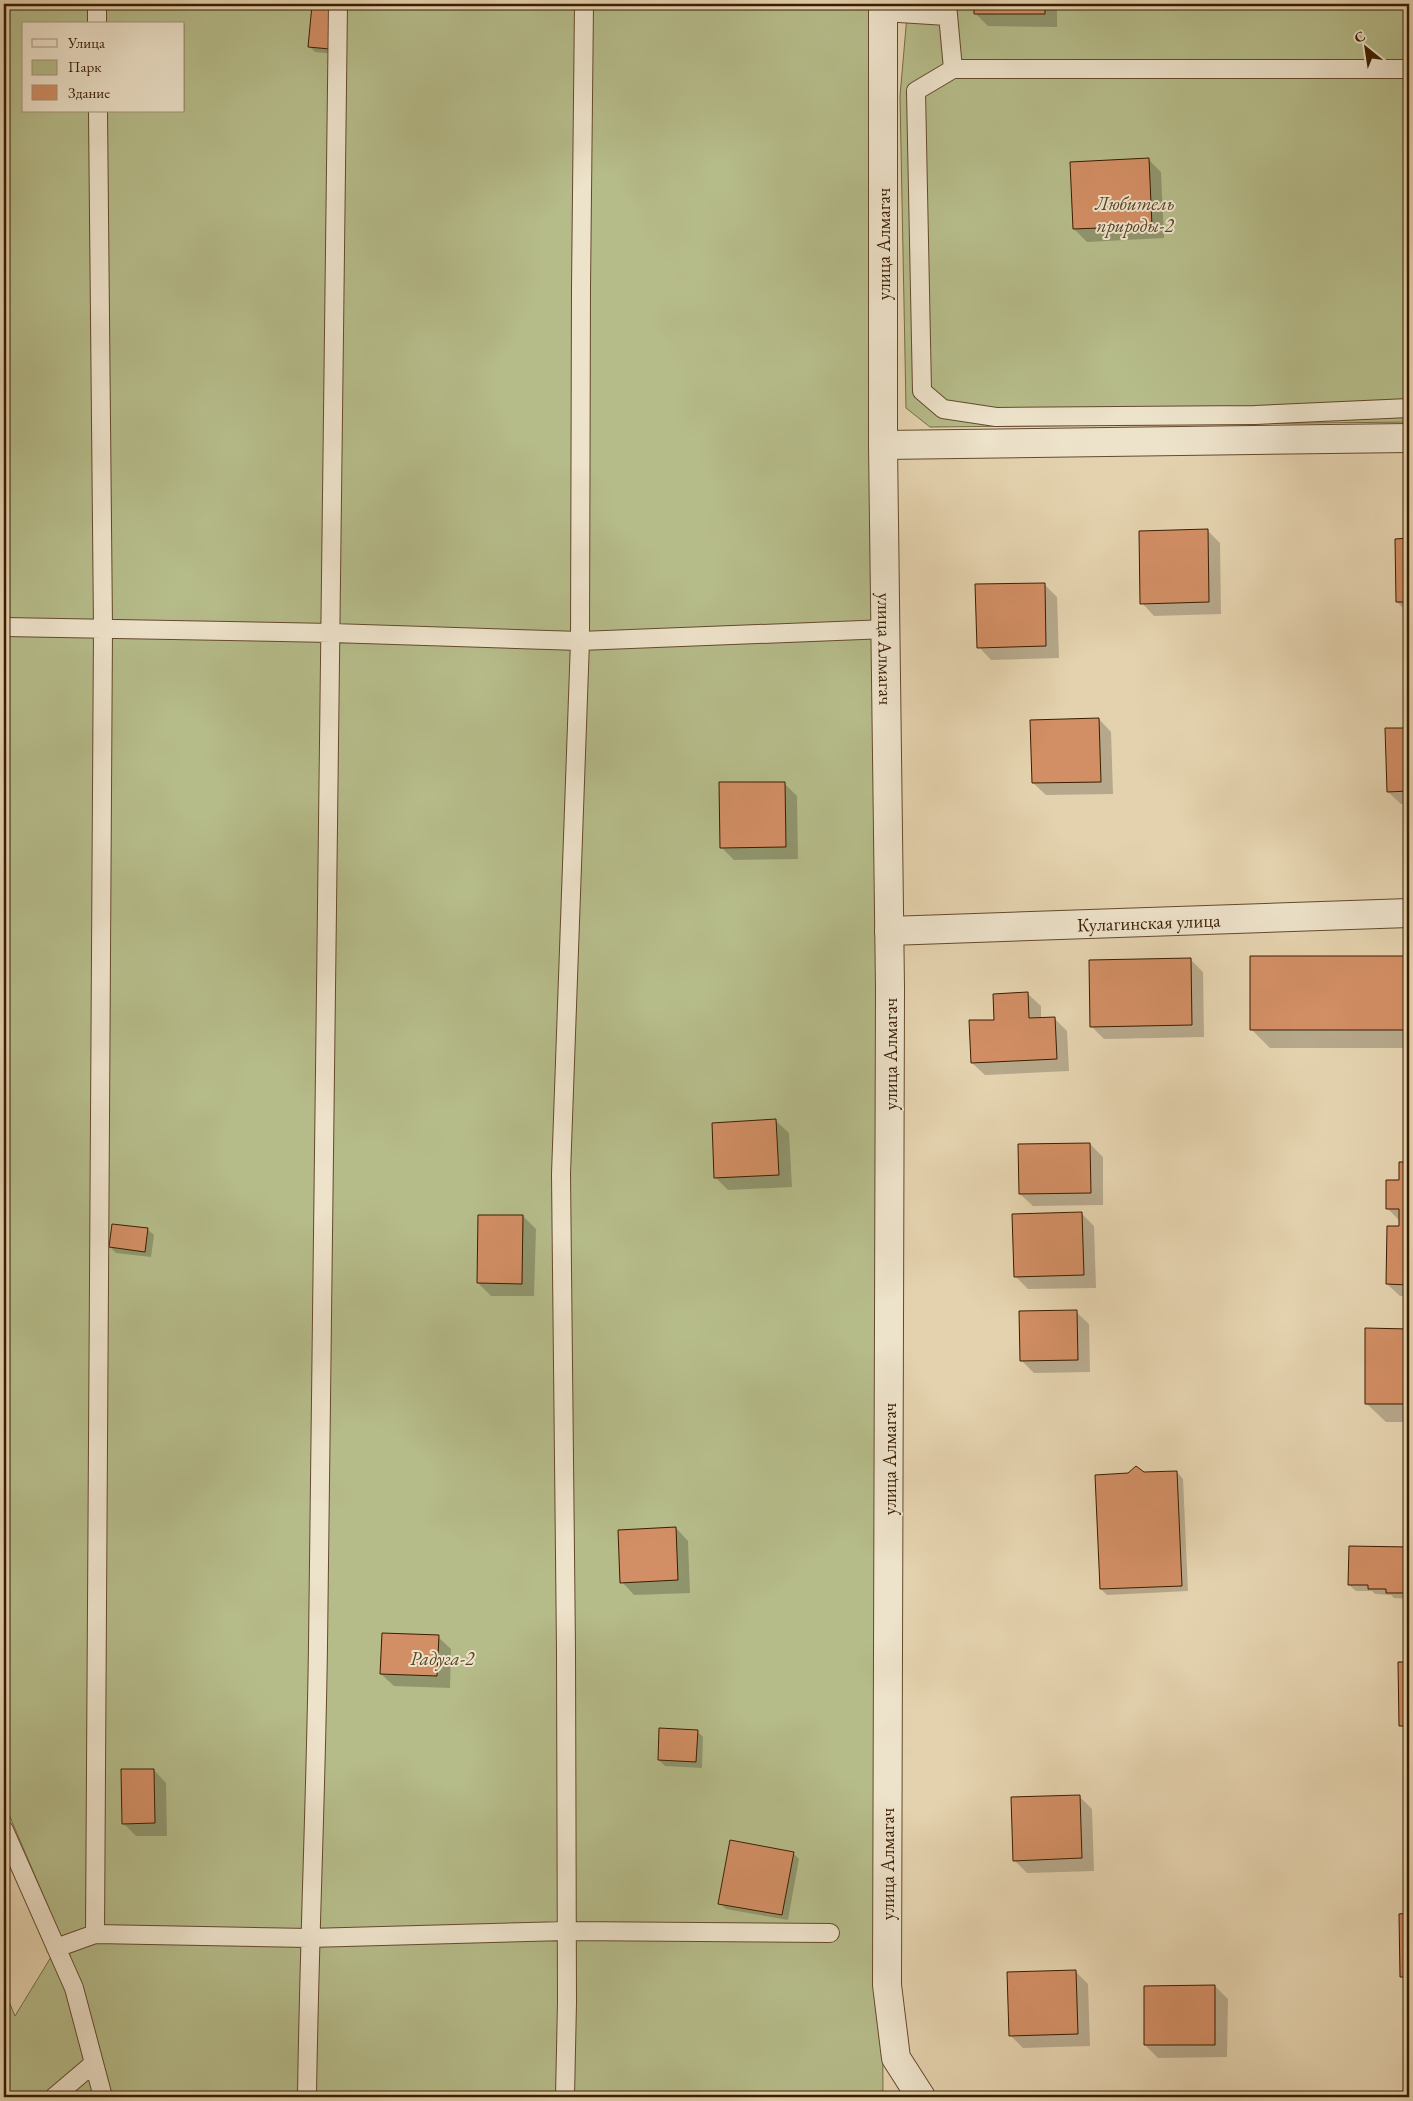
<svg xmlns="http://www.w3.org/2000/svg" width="1413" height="2101" viewBox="0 0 1413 2101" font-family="'EB Garamond',serif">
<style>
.green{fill:#b5bb89;stroke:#786c45;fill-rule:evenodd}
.shadow{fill:#0003}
.building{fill:#d28e64;stroke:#3a1d01}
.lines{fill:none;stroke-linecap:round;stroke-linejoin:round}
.lane-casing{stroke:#644a2c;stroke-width:20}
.street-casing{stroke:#644a2c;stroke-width:30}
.lane{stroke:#ede2ca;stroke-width:18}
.street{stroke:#ede2ca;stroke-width:28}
.labels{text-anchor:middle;stroke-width:4;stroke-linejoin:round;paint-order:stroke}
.park-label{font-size:19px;font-style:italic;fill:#594423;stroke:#ede2ca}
.street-label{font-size:19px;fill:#3a1d01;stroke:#ede2ca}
</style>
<rect width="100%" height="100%" fill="#e4d2ae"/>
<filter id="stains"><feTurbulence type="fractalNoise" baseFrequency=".004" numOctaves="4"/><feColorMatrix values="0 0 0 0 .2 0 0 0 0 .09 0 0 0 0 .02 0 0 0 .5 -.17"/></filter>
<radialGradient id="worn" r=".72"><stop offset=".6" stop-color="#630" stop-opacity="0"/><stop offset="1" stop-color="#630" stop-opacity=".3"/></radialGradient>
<path class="green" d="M4,4h867l12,2093h-879v-107l11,26 47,-77 -58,-136zM24,24h160v87h-160z
M908,4h501v418l-479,5 -24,-19 -6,-312z"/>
<path class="shadow" d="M976,4h81v23l-69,-1 -13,-13z
M313,6l23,48 -21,-2 -6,-6z
M1148,159l13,13 3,66 -77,4 -13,-13z
M1207,530l13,13 1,71 -67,2 -12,-13z
M1396,540h13v74l-12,-12z
M1044,584l13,13 2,61 -68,2 -12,-13z
M1099,719l12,13 2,62 -67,1 -13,-12z
M1409,729v75h-8l-13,-12 -1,-62z
M784,783l13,13 1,63 -64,1 -13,-13z
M1251,957h158v91h-139l-19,-19z
M1190,959l13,13 1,65 -100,2 -13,-13z
M1028,994l13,12v13l13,-1 13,13 2,40 -84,4 -13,-12 23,-42z
M776,1121l13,12 3,54 -64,3 -13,-13z
M1090,1144l13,13v48l-70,1 -13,-12z
M1401,1163h8v134l-9,-1 -13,-12 13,-56v-7l-12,-12 12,-28z
M1081,1213l13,13 2,62 -68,1 -13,-13z
M523,1216l13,13 -2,67h-43l-13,-13z
M147,1229l7,6 -3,22 -35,-4 -6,-6z
M1076,1312l13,12 1,48 -56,1 -13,-13z
M1366,1330h43v92h-23l-20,-19z
M1177,1472l6,7 5,112 -81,4 -6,-6 43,-115z
M676,1528l12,13 2,52 -56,2 -12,-13z
M1350,1547l59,1v51l-15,-1 -3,-3 -16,-1 -3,-3h-16l-7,-6z
M438,1637l13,12 -1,39 -56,-2 -13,-12z
M1409,1663v71l-8,-9 -2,-61z
M697,1731l6,6 -1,31 -37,-2 -6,-6z
M154,1770l12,13 1,53h-31l-13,-13z
M1079,1796l13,13 2,62 -67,2 -13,-13z
M793,1853l6,6 -11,61 -62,-11 -6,-6z
M1400,1915h9v69l-8,-8z
M1076,1972l12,12 2,62 -67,2 -13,-13z
M1215,1986l13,13 -1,58 -69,1 -13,-13z"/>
<path class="building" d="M974,4h71v10h-71z
M312,5l22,2 -4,42 -22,-2z
M1149,158l3,68 -79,3 -3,-67z
M1208,529l1,73 -69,2 -1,-73z
M1409,538v64h-13l-1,-63z
M1045,583l1,63 -69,2 -2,-64z
M1099,718l2,64 -69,1 -2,-63z
M1385,728h24v63l-22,1z
M719,782h66l1,65 -66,1z
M1250,956h159v74h-159z
M1191,958l1,67 -102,2 -1,-67z
M1028,992l1,26 26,-1 2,42 -86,4 -2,-43h25l-1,-26z
M776,1119l3,56 -65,3 -2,-55z
M1090,1143l1,50 -72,1 -1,-50z
M1399,1162h10v123l-23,-1 1,-58h12v-17h-13v-29h13z
M1082,1212l2,63 -70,2 -2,-63z
M478,1215h45l-1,69 -45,-1z
M112,1224l36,4 -3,24 -36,-5z
M1077,1310l1,50 -58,1 -1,-50z
M1365,1328l44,1v75h-44z
M1136,1466l8,6 33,-1 5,115 -82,3 -5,-114 33,-2z
M676,1527l2,53 -58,3 -2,-53z
M1349,1546l60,1v46h-23v-4h-18v-4h-20z
M382,1633l57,2 -2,41 -57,-2z
M1398,1662h11v64h-10z
M659,1728l39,2 -2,32 -38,-2z
M121,1769h33l1,54 -33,1z
M1080,1795l2,63 -69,3 -2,-64z
M730,1840l64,12 -12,63 -64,-11z
M1409,1913v64h-9l-1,-63z
M1076,1970l2,64 -69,2 -2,-64z
M1215,1985v60h-71v-59z"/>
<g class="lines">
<g class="lane-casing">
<path id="lane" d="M97,4v20
M947,4l6,65
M883,12l64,4
M1409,69h-456l-37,22 6,300 21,18 53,8 259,-2 154,-7
M4,627l328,6 248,8 307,-12
M4,1830l70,158 29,109
M95,1934l214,4 258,-7 263,2
M56,1948l39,-14 8,-1306 -5,-517
M54,2097l40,-34
M307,2097c2,-151 9,-301 11,-452 8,-547 14,-1094 20,-1641
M565,2097l2,-95 -1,-352 -5,-476 19,-533 1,-353 3,-284"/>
</g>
<g class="street-casing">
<g id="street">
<path id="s1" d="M883,4v441l7,543 -3,997 9,73 25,39"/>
<path d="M883,445l526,-7"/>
<path id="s2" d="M889,931l520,-18"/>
</g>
</g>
<use href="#lane" class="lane"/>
<use href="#street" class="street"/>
</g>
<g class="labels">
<g class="park-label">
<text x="1135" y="210">Любитель<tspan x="1135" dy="22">природы-2</tspan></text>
<text x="442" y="1665">Радуга-2</text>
</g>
<g class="street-label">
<text transform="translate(883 244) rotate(-90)" y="7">улица Алмагач</text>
<text dy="7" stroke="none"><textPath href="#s1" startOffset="645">улица Алмагач</textPath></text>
<text dy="7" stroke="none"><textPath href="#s2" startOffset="260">Кулагинская улица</textPath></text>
<text transform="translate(890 1054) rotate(-90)" y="7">улица Алмагач</text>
<text transform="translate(889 1459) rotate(-90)" y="7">улица Алмагач</text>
<text transform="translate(887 1864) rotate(-90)" y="7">улица Алмагач</text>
</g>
</g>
<rect width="1413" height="2101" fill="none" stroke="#e4d2ae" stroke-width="20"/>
<rect x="5" y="5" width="1403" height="2091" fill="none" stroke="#3a1d01" stroke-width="2.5"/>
<rect x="10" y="10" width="1393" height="2081" fill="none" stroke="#3a1d01"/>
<rect x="22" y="22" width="162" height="90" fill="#ede2ca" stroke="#a5937a"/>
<rect x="32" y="39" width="25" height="8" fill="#ede2ca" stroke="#a5937a"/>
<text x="68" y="48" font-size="15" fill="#3a1d01">Улица</text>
<rect x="32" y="60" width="25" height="15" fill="#b5bb89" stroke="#a5937a"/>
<text x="68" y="72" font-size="15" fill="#3a1d01">Парк</text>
<rect x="32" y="85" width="25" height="15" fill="#d28e64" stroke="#a5937a"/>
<text x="68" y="98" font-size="15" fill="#3a1d01">Здание</text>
<g transform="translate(1366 48) rotate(330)" stroke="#ede2ca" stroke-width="4" paint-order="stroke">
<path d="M0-4L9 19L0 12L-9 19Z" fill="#3a1d01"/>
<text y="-8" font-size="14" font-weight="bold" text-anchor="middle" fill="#3a1d01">С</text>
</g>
<rect width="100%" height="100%" filter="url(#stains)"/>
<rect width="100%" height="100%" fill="url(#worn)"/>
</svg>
